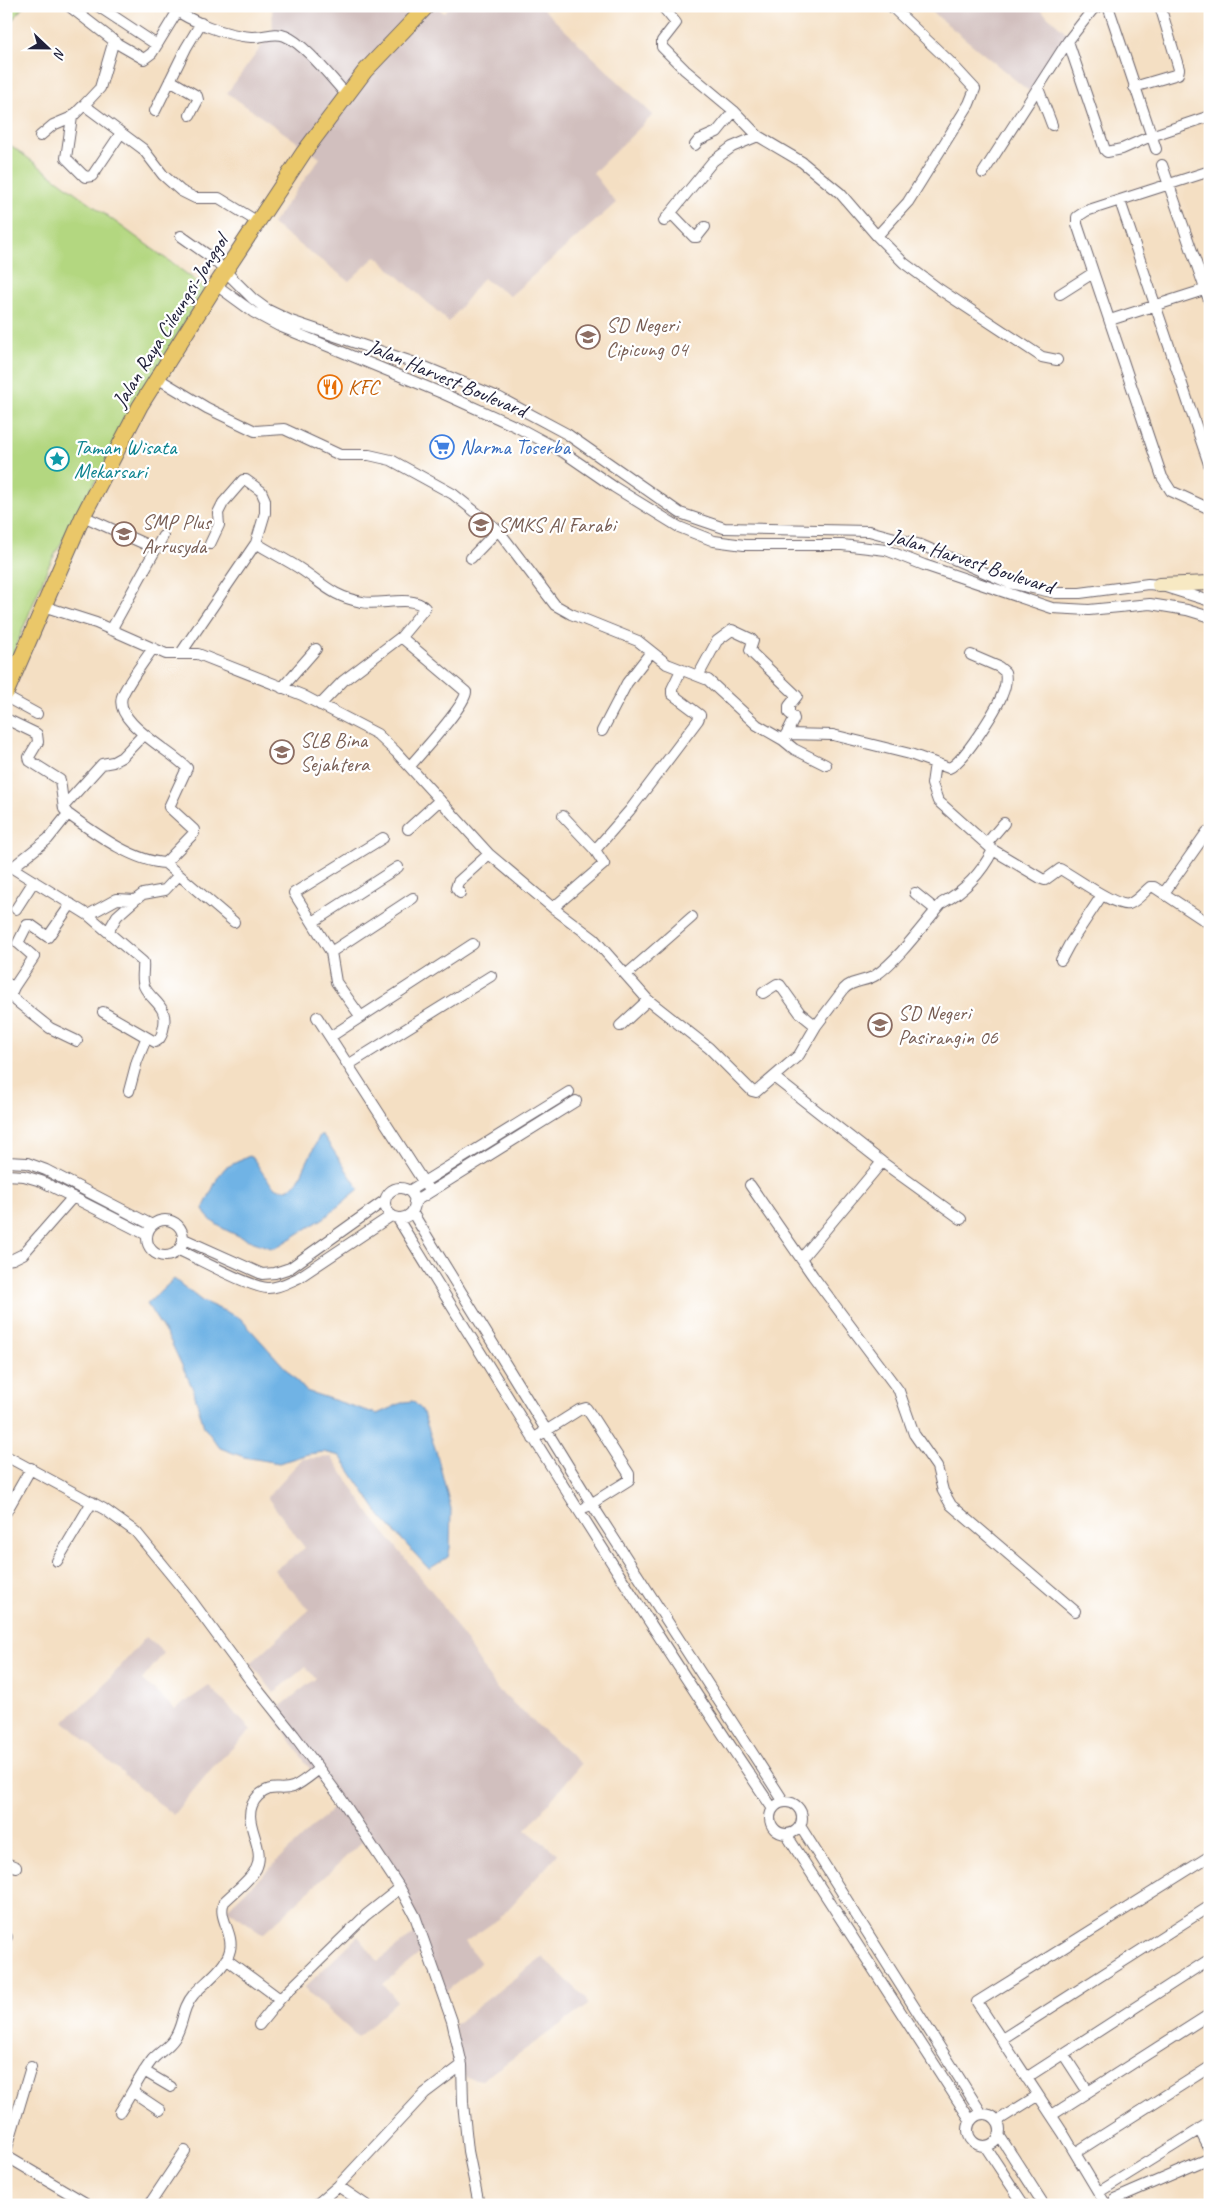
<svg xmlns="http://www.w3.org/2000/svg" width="1216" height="2211" viewBox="0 0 1216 2211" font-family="Caveat,sans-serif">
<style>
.industrial{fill:#d1bfbe}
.green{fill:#b3d780;stroke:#6a7c5e}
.water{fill:#70b3e5;stroke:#496a90}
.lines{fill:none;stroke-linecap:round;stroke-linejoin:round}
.street-casing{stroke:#6c646b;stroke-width:12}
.secondary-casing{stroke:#6c646b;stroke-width:16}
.primary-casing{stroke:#6c646b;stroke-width:17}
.street{stroke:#fff;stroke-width:10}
.secondary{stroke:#f7e9c3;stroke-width:14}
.primary{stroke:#eac769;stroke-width:15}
.labels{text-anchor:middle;stroke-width:4.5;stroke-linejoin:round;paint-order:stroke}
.street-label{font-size:21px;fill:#22223b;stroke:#fff}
.education-label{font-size:21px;fill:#785e54;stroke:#fff;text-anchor:start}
.food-label{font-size:21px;fill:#c56008;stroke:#fff;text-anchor:start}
.culture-label{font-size:21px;fill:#0d838f;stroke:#fff;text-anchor:start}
.shop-label{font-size:21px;fill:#366cbe;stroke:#fff;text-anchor:start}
</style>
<rect width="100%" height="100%" fill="#fff"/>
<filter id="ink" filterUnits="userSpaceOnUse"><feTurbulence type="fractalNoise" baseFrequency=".02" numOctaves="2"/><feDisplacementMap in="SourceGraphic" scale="10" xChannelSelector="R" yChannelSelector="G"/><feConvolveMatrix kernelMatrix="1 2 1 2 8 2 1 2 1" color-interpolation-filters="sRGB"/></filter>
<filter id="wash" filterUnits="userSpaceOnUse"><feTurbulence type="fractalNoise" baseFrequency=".0096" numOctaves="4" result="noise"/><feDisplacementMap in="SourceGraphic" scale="20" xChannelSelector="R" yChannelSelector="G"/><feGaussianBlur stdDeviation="1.12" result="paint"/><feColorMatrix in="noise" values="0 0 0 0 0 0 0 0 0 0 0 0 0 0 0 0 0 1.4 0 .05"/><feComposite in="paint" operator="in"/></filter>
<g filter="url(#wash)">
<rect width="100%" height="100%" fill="#f4dfc3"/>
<path class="industrial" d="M272,6h164l8,7 6,-7h90l113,109 -60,58 23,30 -106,93 -27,-18 -34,44 -73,-66 -27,25 -77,-57 48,-66 -93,-65 46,-62z
M925,6h111l32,28 -38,58z
M332,1457l39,59 68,84 58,89 84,75 -55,66 32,24 -58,64 -35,24 16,21 -39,32 -19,-44 -40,33 14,17 -39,36 -54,-49 54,-52 20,25 41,-31 -14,-33 -41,-57 -101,94 -36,-25 108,-103 -63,-93 44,-35 -11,-11 -31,26 -23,-30 58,-53 -35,-40 31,-22 -38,-51 35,-38z
M146,1637l18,16 -22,27 33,29 34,-23 42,44 -39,38 -39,47 -66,-55 -43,-39 33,-28z
M542,1957l43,40 3,8 -106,75 -17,-3 -11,-52z"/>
<path class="green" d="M6,6h18l-18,22z
M6,142l200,146 -39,63 -119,216 -42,104z"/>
<path class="water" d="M320,1135h3l36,54 -35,29 -49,30h-5c-18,-7 -61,-20 -67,-39l15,-32 7,-9 24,-12 4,2c11,16 24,46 45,23z
M174,1279l28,22 38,17 66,73 71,23 27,-12 9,-1 9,9 14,41 15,58 -1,39 -2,9 -19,12 -48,-52 -41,-61 -16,-4 -16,2 -29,9 -35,-6 -24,-9 -16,-21 -11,-38 -23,-49 -23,-36z"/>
</g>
<g filter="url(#ink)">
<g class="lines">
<g class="street-casing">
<path id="street" d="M69,6l49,38 26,15 8,-6 25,-41
M98,6l59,39
M169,6c23,16 55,29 82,31 12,1 23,-6 34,-1 19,7 47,43 61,58
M662,6l14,17 -14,18v6l23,23 49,41 24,25 44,26 38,31 37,43 27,27 35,26 103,68 15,3
M1108,6l48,143
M1068,41l37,109 2,2 15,-3 29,-13 59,-20
M170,80l27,16 1,4 -8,15
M1134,87l44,-13 1,-5 -19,-63
M1038,88l14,37
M84,105l16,-17 14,-48
M155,111l31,-63 15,-25
M72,117l-6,41 19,19 7,-1 29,-43
M40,136l13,-11 19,-8 12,-12 59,44 20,26 18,16 14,7h24l39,24
M695,145l4,-5 18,-8 17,-21
M1162,165l48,138
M1210,171l-124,40 -9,6v7l85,253 9,14 39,18
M983,173l85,-132 25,-32 7,-3
M1120,201l90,266
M671,213l23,24h3l8,-10
M664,221l49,-60 19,-14 26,-11
M181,236l31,22 41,41 15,11 23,11 127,43 80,33 69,37 113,79 44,15 145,3 52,14 88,38 47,10h24l68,-9 11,1 51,16
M877,236l31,-34 61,-98 6,-15 -25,-27 -59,-56
M216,285l37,27 26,14 165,68 73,33 46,25 51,35 65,40 35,14 30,4h98l44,5 38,15 128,43 37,2 61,-6 37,6 23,7
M1060,294l33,-21
M1110,320l100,-32
M157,378l50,30 48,23 29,-2 56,26h29l22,5 62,34 45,36 57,75 16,9 67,27 29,23 41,16 49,45 26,15 11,9 32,16
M83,516l73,33
M256,543c14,9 29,16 43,25 25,16 32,28 63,34 18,4 50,-8 63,6l-24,29 -58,44 -23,24
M471,558l27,-28
M43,606l53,17 70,31h32l104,41 75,39 19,18 93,102 64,54 41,31 54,61 61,48 43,43 4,1 43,-37 17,-29 28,-37c8,-9 22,-7 32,-14 23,-16 47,-50 66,-72 22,-12 40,-31 51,-53l-55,-49 -6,-17 3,-21 -25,-9 -77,-19 -47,-1
M111,630l52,-94
M401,637l65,55c-1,14 -45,61 -56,74
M153,648c-10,15 -22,30 -30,46 -13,27 49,57 64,74l-18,39 25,23v3l-29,30
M181,653l75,-110 9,-30v-13l-4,-9 -15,-11h-3l-20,23 -5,10 1,12 -9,19
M698,676l19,-35 15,-11 19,9 2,2 -3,9 3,4 44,42 -8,10v7l4,3 1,3 -10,20
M282,688l34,-39
M6,697l31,17
M6,719l31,15 1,8 -9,15 1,4 30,19 4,29 4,5
M602,731l25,-48 24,-31
M935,763l14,5c14,-5 47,-58 53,-73 3,-7 5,-15 3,-23l-6,-5 -28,-12
M64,806l38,-42 11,-2 9,-5 22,-23
M408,829l32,-29
M987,843l17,-20
M595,850l35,-40 68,-90 2,-5 -28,-21v-5l9,-19
M993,850l49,29 3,1 15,-11c14,7 56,39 69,35 8,-3 15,-12 21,-17h4l56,37
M6,864l82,51 55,47c1,7 -2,17 1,24 7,16 26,19 19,44 -1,5 -3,10 -8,12l-52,-30
M13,867l35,-28 20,-25c27,19 64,47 97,49l69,59
M460,893l-4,-5 2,-6 31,-28
M915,893l21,17
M1164,893l43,-61
M553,908l51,-44 -9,-14 -32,-34
M16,909l18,-28
M88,915l29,-16 18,1 8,-6 22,-4 13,-14
M313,922l85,-55
M108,932l9,-16 18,-16
M331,952l82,-54
M1061,960l8,-15 33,-50
M627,974l65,-57
M6,983l8,4 20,-30 -16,-14 9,-18h4l17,12 23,-33
M14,987l-4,9 40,32 27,13
M763,993l14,-9 3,1 20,28 16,13
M317,1017l113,175
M361,1017l-25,-35 -5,-30 -37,-59 89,-55
M620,1026l28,-26
M330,1037l143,-93
M348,1065l143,-89
M775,1078l107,84 79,57
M129,1091l8,-30 9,-22
M6,1162l21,1 19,7 106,55
M6,1175l18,1 17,5 106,54
M750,1185l63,91 86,115 15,43 23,33 6,24 8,14 124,106
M385 1203a15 15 0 1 1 30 0a15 15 0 1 1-30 0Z
M409,1191l160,-99
M414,1202l162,-101
M412,1212l179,291 193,299
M398,1219c122,198 244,397 375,590
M147 1238a18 18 0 1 1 36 0a18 18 0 1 1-36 0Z
M184,1239l78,35 13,-1 15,-5 94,-67
M179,1250c20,9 70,37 89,38 11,0 21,-6 30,-10l93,-62
M801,1259l81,-97
M6,1260l7,-1 10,-5 50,-57
M533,1439l46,-29 7,-2 5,7 38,59v6l-43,27
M6,1456l98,53 32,23 50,61 64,87 44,55 48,65 58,88 15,28 37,105 10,44 1,38 5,48 11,54
M6,1512l25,-44
M57,1561l35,-59
M770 1818a16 16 0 1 1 32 0a16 16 0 1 1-32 0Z
M800,1826l182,288
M786,1834l185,287
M6,1863l10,4
M6,1936l1,1
M226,1959l54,40
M259,2025l21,-26 86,-84 34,-27
M1002,2039l208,-133
M1064,2055l24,37
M144,2071l27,16
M1026,2078l184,-119
M133,2092l27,18
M120,2112c11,-17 20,-37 32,-52 7,-8 16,-12 22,-21 10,-14 7,-30 20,-45 12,-13 32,-26 36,-44 4,-17 -13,-33 -6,-48 10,-10 25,-21 32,-33 12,-24 -20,-50 2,-73 14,-13 21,-4 35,-9 9,-4 18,-12 26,-18
M968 2130a16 16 0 1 1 32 0a16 16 0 1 1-32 0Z
M1052,2115l158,-101
M997,2121l40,-25
M1199,2129l11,21
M999,2135l45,70
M985,2146l39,59
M6,2151l25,-84
M1075,2153l135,-86
M6,2156l83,49
M338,2186l28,19
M1099,2192l111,-69
M1115,2199l95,-41
M149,2205l36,-54
M316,2205l22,-19 87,-93 37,-28
M1106,2205l-43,-72 -86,-131 233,-146
M1208,2205l2,-1"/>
</g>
<g class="secondary-casing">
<path id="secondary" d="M1159,585l51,-2"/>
</g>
<g class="primary-casing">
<path id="primary" d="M6,693l77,-177 57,-110 76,-121 88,-133 61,-81 62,-65"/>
</g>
<use href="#street" class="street"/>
<use href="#secondary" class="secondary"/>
<use href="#primary" class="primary"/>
</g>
</g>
<defs>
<g id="school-ring" transform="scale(1.25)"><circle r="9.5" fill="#fff" stroke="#8d6e63" stroke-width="1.5"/><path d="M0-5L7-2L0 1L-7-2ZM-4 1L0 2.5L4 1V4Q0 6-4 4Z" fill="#8d6e63"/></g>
<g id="restaurant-ring" transform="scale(1.25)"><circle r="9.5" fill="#fff" stroke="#e8710a" stroke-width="1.5"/><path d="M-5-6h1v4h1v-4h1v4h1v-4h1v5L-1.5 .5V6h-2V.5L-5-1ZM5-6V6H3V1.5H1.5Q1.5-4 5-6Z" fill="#e8710a"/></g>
<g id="supermarket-ring" transform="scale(1.25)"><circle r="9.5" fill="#fff" stroke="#3f7fe0" stroke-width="1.5"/><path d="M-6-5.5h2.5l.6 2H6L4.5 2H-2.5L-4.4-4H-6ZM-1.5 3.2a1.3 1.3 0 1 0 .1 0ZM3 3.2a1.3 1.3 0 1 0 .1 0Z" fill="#3f7fe0"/></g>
<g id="sight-ring" transform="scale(1.25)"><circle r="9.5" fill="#fff" stroke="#0f9aa8" stroke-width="1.5"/><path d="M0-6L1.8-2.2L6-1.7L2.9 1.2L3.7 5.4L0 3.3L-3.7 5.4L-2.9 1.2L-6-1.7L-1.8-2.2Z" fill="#0f9aa8"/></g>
</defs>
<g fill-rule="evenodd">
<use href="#school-ring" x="588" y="337"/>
<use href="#restaurant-ring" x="330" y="387"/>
<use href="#supermarket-ring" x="442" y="447"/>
<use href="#sight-ring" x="57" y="459"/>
<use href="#school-ring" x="481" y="525"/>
<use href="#school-ring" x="124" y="534"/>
<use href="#school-ring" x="282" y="752"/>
<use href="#school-ring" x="880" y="1025"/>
</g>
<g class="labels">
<g class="street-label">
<text transform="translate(170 321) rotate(-58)" y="7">Jalan Raya Cileungsi-Jonggol</text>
<text transform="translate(447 378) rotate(23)" y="7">Jalan Harvest Boulevard</text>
<text transform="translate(972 561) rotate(18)" y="7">Jalan Harvest Boulevard</text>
</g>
<g class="education-label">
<text x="606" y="332">SD Negeri<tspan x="606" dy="24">Cipicung 04</tspan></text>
<text x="142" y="529">SMP Plus<tspan x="142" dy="24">Arrusyda</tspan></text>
<text x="498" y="532">SMKS Al Farabi</text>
<text x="300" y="747">SLB Bina<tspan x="300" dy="24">Sejahtera</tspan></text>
<text x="898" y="1020">SD Negeri<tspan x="898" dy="24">Pasirangin 06</tspan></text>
</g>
<g class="food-label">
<text x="348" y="394">KFC</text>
</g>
<g class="culture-label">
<text x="74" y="454">Taman Wisata<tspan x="74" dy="24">Mekarsari</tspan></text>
</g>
<g class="shop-label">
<text x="460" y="454">Narma Toserba</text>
</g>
</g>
<rect width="1216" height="2211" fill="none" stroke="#fff" stroke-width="25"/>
<g transform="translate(48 48) rotate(112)" stroke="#ffffff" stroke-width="4" paint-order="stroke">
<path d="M0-4L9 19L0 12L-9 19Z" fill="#22223b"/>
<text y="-8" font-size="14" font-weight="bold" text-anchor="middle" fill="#22223b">N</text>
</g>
</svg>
